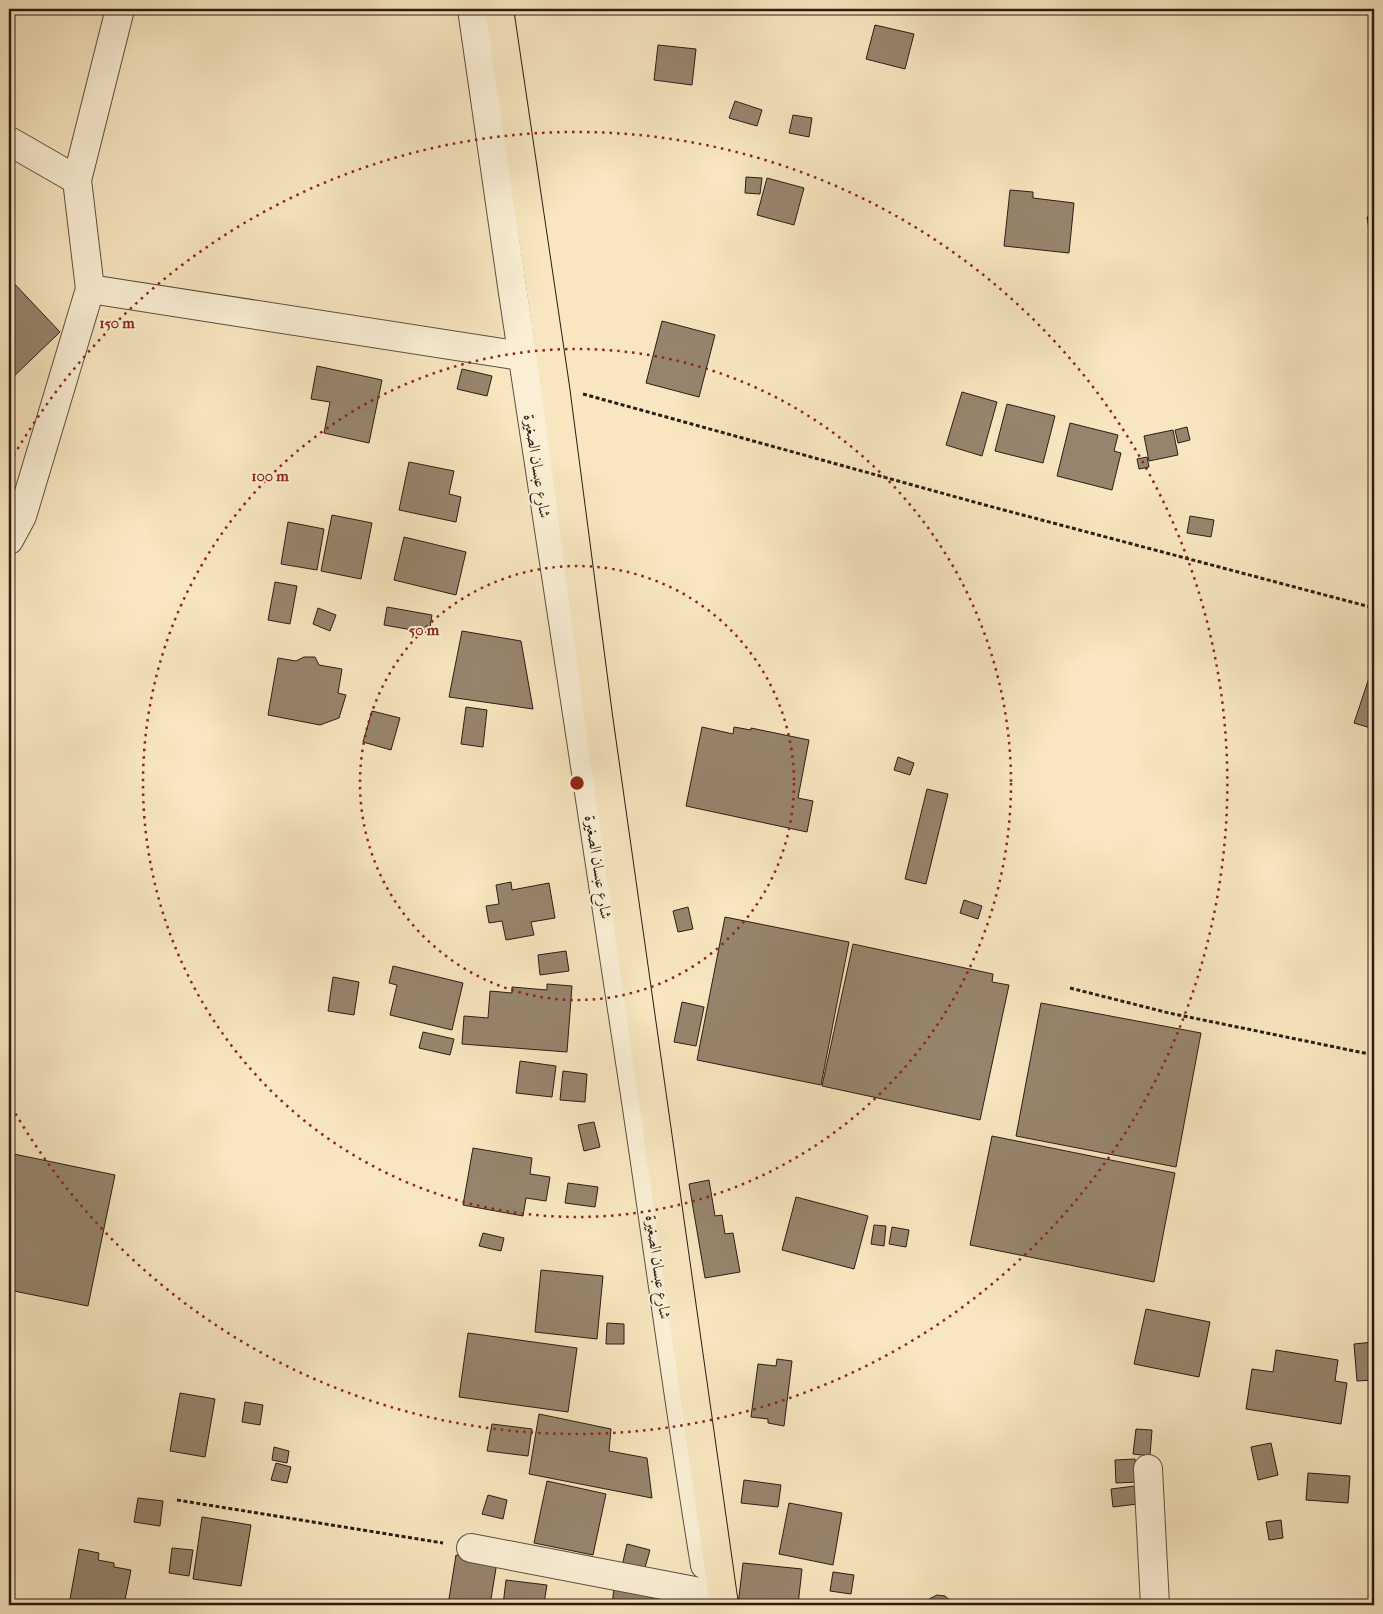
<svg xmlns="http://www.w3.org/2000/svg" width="1383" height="1614" viewBox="0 0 1383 1614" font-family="'IM FELL French Canon',Amiri,serif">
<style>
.building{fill:#96856d;stroke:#2c1c14}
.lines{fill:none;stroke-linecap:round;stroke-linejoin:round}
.minor-casing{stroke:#5f4e3f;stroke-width:30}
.major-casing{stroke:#2c1c14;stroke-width:30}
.path{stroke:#2c1c14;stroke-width:3;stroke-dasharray:4 2.5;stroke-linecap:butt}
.minor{stroke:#faefd5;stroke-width:28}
.major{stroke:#f7e6bf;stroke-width:28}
.ring{fill:none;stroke:#8f2418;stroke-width:2.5;stroke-dasharray:2.5 5}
.labels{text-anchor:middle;stroke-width:4;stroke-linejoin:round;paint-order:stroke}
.street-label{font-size:16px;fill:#2c1c14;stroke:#faefd5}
.centre{fill:#8f2418;stroke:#faefd5;stroke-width:2.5}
.ring-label{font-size:15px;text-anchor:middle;font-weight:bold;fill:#8f2418;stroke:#faefd5;stroke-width:4;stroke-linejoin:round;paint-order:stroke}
</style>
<rect width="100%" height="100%" fill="#f7e6bf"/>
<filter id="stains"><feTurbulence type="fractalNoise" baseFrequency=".004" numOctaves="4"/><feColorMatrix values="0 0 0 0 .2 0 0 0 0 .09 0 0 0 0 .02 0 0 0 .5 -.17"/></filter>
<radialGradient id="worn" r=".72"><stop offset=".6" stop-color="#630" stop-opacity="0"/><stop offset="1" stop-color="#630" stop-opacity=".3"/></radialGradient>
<path class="building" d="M875,25l39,9 -9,35 -39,-10z
M658,45l38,4 -4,36 -38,-5z
M735,101l27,9 -5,16 -28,-8z
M793,115l19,3 -3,19 -20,-4z
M746,177l16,1 -2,16 -15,-1z
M767,178l37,10 -10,37 -37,-10z
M1010,190l23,2v6l41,5 -5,50 -65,-7z
M1374,215v21h-4l-3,-19z
M9,278l51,54 -51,49z
M662,321l53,14 -16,62 -53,-14z
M317,366l65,14 -13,63 -45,-10 6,-31 -19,-3z
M462,369l30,7 -5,20 -30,-7z
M962,392l35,10 -15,54 -36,-11z
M1007,404l48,12 -12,47 -48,-12z
M1070,423l48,12 -4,16 7,2 -9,37 -55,-14z
M1187,427l3,13 -12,3 -3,-13z
M1173,430l5,25 -29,6 -5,-25z
M1147,457l2,10 -10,2 -2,-10z
M409,462l45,9 -5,23 12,3 -5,25 -57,-12z
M332,515l40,8 -11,56 -40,-8z
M1190,516l24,4 -3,17 -24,-4z
M288,522l36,7 -7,41 -36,-6z
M404,537l62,15 -10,43 -62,-15z
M275,582l22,4 -7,38 -22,-4z
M387,607l45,8 -3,18 -45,-8z
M318,608l18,7 -6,16 -17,-7z
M462,631l59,10 12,68 -84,-12z
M304,657h11l4,8 23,4 -4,24 8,2 -7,23 -19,7 -52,-10 10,-57 18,3z
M1369,678l5,1v50l-20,-6z
M466,707l21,3 -4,37 -22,-3z
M372,711l28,7 -9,32 -28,-8z
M702,727l31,7 1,-7 17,3v-2l58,12 -11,58 15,3 -6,31 -121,-26z
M898,757l16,6 -4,12 -16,-5z
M927,789l21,5 -22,90 -21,-5z
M511,882l1,8 37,-7 6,35 -24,4 3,13 -28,5 -4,-19 -13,2 -3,-17 13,-2 -3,-19z
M964,900l18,6 -4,13 -18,-6z
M688,907l5,22 -15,3 -5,-21z
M725,917l124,25 -28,143 -124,-25z
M853,944l140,30 -1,8 17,3 -29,135 -158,-34z
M566,951l3,20 -29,4 -2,-20z
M393,966l70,17 -11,47 -62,-15 7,-30 -8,-2z
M333,977l26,5 -5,33 -26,-4z
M547,984l25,2 -5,66 -105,-8 2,-28 24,2 2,-27 22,2v-6l35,3z
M682,1002l22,5 -8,39 -22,-4z
M1041,1003l160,30 -25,134 -160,-31z
M423,1032l31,7 -4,16 -31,-7z
M520,1061l36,5 -4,31 -36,-4z
M563,1071l24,3 -2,28 -25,-2z
M594,1122l6,25 -16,4 -6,-26z
M992,1136l183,37 -21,109 -184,-37z
M473,1148l59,10 -2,16 20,3 -4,24 -20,-3 -3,18 -60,-11z
M9,1153l106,22 -27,131 -79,-16z
M709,1180l6,36 7,-1 3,19 8,-1 7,39 -35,6 -16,-94z
M568,1183l30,4 -3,20 -30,-4z
M796,1197l72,19 -14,53 -72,-19z
M874,1225l12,1 -2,20 -13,-2z
M892,1227l17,3 -3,17 -17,-3z
M483,1233l21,5 -3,13 -22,-5z
M541,1270l62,6 -6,63 -62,-7z
M1146,1309l64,13 -11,55 -65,-13z
M607,1323l17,1v20h-18z
M468,1333l109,15 -9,64 -109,-15z
M1374,1342v38l-17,1 -3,-37z
M1276,1350l62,10 -3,21 12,2 -6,41 -95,-15 6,-40 21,3z
M777,1359l15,2 -8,65 -16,-3v-4l-17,-2 7,-53 18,2z
M180,1393l35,6 -10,58 -35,-6z
M245,1402l18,3 -3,20 -18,-3z
M539,1414l72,15 -2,22 38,7 5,40 -123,-24z
M492,1424l40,5 -4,27 -41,-5z
M1136,1429l16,1 -2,26 -17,-2z
M1271,1443l7,32 -20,5 -7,-33z
M274,1447l15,4 -2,12 -15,-3z
M1135,1459l2,23 -21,1 -1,-23z
M276,1463l15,4 -4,16 -16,-3z
M1308,1473l42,3 -2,27 -42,-3z
M744,1480l37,5 -3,22 -37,-4z
M547,1481l59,13 -13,61 -59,-12z
M1135,1486l2,18 -24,3 -2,-18z
M488,1495l19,5 -4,19 -21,-5z
M138,1498l25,3 -3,25 -26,-4z
M789,1503l53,10 -9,52 -54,-11z
M202,1517l49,8 -10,61 -48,-7z
M1281,1520l2,18 -14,2 -3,-18z
M627,1544l23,6 -6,21 -22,-5z
M172,1548l21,2 -4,26 -20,-3z
M79,1549l20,4 -1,7 16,3v4l17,3 -7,35h-55z
M456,1555l41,7 -7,43h-42z
M743,1563l59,6 -4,36h-60z
M833,1572l21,3 -3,19 -21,-3z
M506,1580l41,5 -3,18 9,2h-50z
M614,1588l40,6 -2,11h-40z
M937,1595l8,1 10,9h-30l4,-6z"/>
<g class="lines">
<g class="minor-casing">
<path id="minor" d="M472,9c51,360 106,719 162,1079 24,159 45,318 71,477
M9,141l68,39 13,109
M77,180l43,-171
M9,540l13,-24 68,-227 431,67
M1148,1469l7,136
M471,1548l239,46"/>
</g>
<g class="major-casing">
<path id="major" d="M499,9l56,378 43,329 126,889"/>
</g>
<path class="path" d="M952,9h1
M583,394l402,111 389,103
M1070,988l99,25 205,42
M177,1500l266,43"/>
<use href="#minor" class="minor"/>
<use href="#major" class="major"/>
</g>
<g class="ring">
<circle cx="577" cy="783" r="217"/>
<circle cx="577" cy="783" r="434"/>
<path d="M10 462A651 651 0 1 1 10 1104"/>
</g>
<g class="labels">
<g class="street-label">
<text transform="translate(538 466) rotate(81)" y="6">شارع عبسان الصغيرة</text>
<text transform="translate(599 867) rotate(81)" y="6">شارع عبسان الصغيرة</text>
<text transform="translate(659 1267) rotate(82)" y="6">شارع عبسان الصغيرة</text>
</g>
</g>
<circle cx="577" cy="783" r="8" class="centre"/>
<g class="ring-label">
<text x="117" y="328">150 m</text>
<text x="270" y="481">100 m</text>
<text x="424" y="635">50 m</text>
</g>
<rect width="1383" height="1614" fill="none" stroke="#f7e6bf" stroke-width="30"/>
<rect x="10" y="10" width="1363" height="1594" fill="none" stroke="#2c1c14" stroke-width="2.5"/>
<rect x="15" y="15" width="1353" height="1584" fill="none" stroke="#2c1c14"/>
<rect width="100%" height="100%" filter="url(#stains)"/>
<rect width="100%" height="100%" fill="url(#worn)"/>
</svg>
